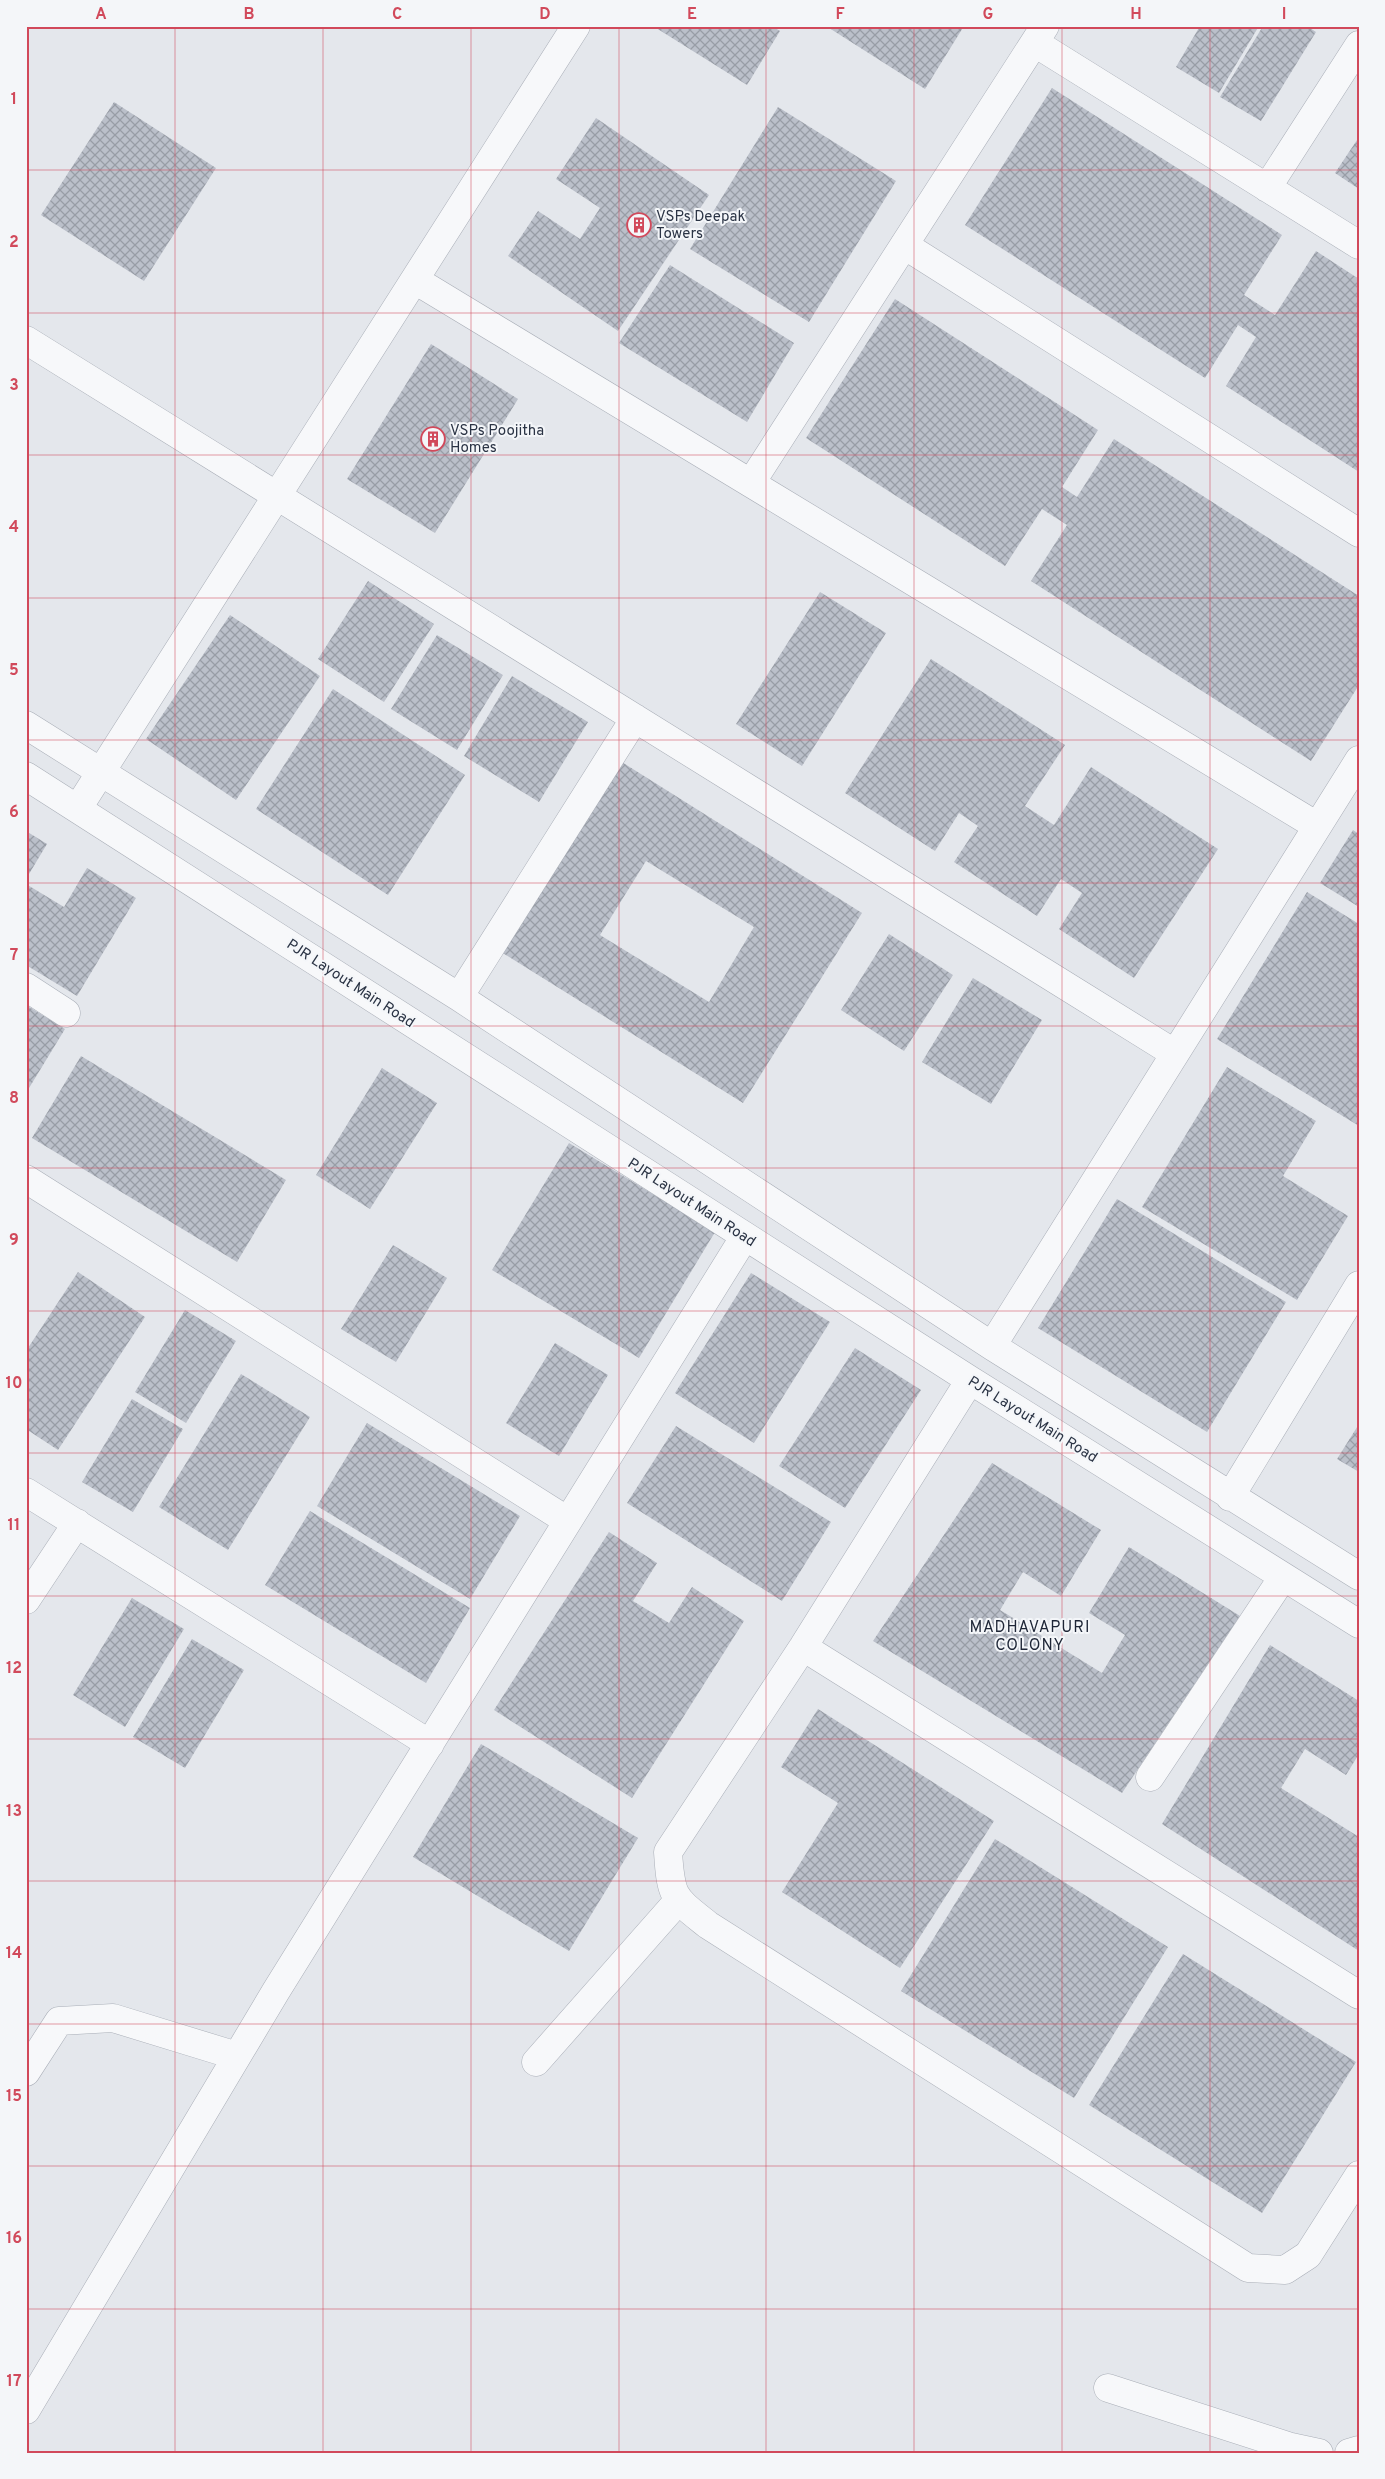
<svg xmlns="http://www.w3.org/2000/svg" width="1385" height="2479" viewBox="0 0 1385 2479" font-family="Overpass,sans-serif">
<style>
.building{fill:url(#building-cross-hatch);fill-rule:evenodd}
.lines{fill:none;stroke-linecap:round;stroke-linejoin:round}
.minor-casing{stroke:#a9aeb7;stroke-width:29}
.minor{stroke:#f7f8fa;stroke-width:28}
.grid{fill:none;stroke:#d1495b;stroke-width:1;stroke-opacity:0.55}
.labels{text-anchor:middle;stroke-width:4;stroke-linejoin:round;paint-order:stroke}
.poi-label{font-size:15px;fill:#2b3445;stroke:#f4f6f9;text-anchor:start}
.street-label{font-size:15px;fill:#2b3445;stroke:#f4f6f9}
.neighbourhood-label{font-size:16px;letter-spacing:1px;fill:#1d2536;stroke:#f4f6f9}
.neatline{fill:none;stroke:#d1495b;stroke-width:2}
.grid-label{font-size:16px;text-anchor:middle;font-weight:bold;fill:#d1495b}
</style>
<defs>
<pattern id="building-cross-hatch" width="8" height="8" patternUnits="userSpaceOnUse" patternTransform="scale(1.25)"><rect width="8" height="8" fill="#bbc0ca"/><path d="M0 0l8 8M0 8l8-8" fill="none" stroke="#989da6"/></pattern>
</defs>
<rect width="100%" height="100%" fill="#e4e7ec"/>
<path class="building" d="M653,26h119l8,5 -33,54z
M826,26h138l-39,63z
M1200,26h59l-40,67 -43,-26z
M1263,26h44l9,6 -55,89 -41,-24z
M1052,88l230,147 -38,60 31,20 41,-64 43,28v193l-133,-86 30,-49 -18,-12 -33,53 -240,-153z
M114,102l102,66 -72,113 -103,-66z
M778,107l118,74 -87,141 -119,-73z
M596,118l113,77 -91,136 -110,-75 30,-45 42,28 20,-31 -44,-29z
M1359,137v52l-24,-16z
M670,265l124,78 -47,79 -128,-79z
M895,299l203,131 -36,57 15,10 37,-58 245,157v89l-48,76 -280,-180 36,-56 -25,-16 -37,57 -199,-128z
M431,344l87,55 -83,134 -88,-54z
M368,581l66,43 -50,78 -66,-43z
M820,592l66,41 -84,133 -66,-42z
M230,615l90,61 -84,124 -90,-61z
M437,635l66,40 -46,75 -66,-41z
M931,659l134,86 -40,61 29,19 37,-58 127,82 -84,129 -75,-49 23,-36 -21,-14 -24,37 -83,-54 24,-36 -19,-13 -24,38 -90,-58z
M512,676l76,46 -49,80 -75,-46z
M333,689l132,86 -77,120 -132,-86z
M617,759l245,154 -119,190 -245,-153zM646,861l108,66 -45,75 -109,-67z
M1353,830l6,4v73l-39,-24z
M26,831l21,13 -21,35z
M87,868l49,30 -59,98 -51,-31v-81l38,23z
M1307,892l52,32v202l-142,-87z
M889,934l64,41 -49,76 -63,-41z
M973,978l69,42 -51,84 -69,-42z
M26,1005l39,24 -39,64z
M81,1056l205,124 -49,82 -205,-124z
M1227,1067l89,54 -33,55 65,40 -51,84 -155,-93z
M382,1068l55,35 -67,106 -54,-34z
M569,1143l146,89 -76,126 -147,-88z
M1117,1199l169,103 -79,130 -169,-104z
M393,1245l54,33 -51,84 -55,-33z
M78,1272l67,45 -87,133 -32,-21v-78z
M751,1273l79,49 -76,121 -79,-50z
M185,1310l51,31 -50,82 -51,-31z
M555,1343l53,32 -49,81 -53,-33z
M855,1348l66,42 -76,118 -66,-42z
M241,1374l69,43 -82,133 -69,-43z
M132,1399l51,30 -50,83 -51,-30z
M367,1423l153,93 -50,83 -153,-93z
M1359,1424v48l-22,-13z
M676,1426l155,96 -49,79 -155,-98z
M992,1463l109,67 -40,66 -38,-24 -23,38 102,63 23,-38 -36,-22 40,-66 111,69 -118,177 -249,-152z
M310,1511l160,97 -44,75 -161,-98z
M609,1532l48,31 -24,38 36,22 23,-36 52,34 -112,177 -138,-88z
M132,1598l52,31 -59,98 -52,-32z
M192,1639l52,31 -59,98 -52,-31z
M1270,1645l89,56v53l-13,21 -41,-26 -24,39 78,49v114l-197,-127z
M818,1709l176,112 -94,147 -118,-76 56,-89 -57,-36z
M481,1744l157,94 -69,113 -156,-94z
M995,1839l173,108 -94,151 -173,-107z
M1183,1954l173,108 -94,151 -173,-108z"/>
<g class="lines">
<g class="minor-casing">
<path id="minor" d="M1035,43l324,202
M1267,188l92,-143
M904,245l455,288
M415,280l902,546
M26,340l1148,713
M751,483l294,-457
M26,725l433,272 533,349 367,230
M26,776l944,604 389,244
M78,808l498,-782
M26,987l40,26
M459,997l176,-279
M26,1179l542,342
M992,1346l367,-586
M970,1380l-167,267 -135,205c3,46 5,45 40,73l540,343 37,2 23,-15 51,-80
M26,1492l404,252
M1230,1497l129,-212
M26,1600l51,-77
M803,1647l556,348
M1150,1777l133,-200
M536,2062l142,-161
M26,2072l33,-51 54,-3 124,38
M1108,2388l183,59 28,6
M26,2410l250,-419 469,-755
M1349,2453l10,-3"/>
</g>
<use href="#minor" class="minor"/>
</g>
<path class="grid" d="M175,26v2427M323,26v2427M471,26v2427M619,26v2427M766,26v2427M914,26v2427M1062,26v2427M1210,26v2427M26,170h1333M26,313h1333M26,455h1333M26,598h1333M26,740h1333M26,883h1333M26,1026h1333M26,1168h1333M26,1311h1333M26,1453h1333M26,1596h1333M26,1739h1333M26,1881h1333M26,2024h1333M26,2166h1333M26,2309h1333"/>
<defs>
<g id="building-ring" transform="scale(1.25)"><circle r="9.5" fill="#f4f6f9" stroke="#d1495b" stroke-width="1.5"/><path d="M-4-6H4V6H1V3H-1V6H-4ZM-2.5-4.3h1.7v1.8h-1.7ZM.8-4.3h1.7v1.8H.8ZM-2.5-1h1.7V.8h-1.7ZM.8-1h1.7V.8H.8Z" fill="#d1495b"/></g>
</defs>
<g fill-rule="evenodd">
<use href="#building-ring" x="639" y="225"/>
<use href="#building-ring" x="433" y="439"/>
</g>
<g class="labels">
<g class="poi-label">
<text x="656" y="221">VSPs Deepak<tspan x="656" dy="17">Towers</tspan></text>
<text x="450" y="435">VSPs Poojitha<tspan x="450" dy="17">Homes</tspan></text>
</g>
<g class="street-label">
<text transform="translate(351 983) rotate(33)" y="5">PJR Layout Main Road</text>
<text transform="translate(692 1202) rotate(33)" y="5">PJR Layout Main Road</text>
<text transform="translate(1033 1419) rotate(32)" y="5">PJR Layout Main Road</text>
</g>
<g class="neighbourhood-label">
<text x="1030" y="1632">MADHAVAPURI<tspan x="1030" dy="18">COLONY</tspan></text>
</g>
</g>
<rect width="1385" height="2479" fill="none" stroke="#f4f6f9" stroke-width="55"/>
<rect x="28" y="28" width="1330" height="2424" class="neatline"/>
<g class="grid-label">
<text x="101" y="19">A</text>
<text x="249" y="19">B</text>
<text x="397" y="19">C</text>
<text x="545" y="19">D</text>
<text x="692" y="19">E</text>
<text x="840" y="19">F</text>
<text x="988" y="19">G</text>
<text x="1136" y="19">H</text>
<text x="1284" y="19">I</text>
<text x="14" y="104">1</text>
<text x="14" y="247">2</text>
<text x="14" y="390">3</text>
<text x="14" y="532">4</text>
<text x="14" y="675">5</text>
<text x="14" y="817">6</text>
<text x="14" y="960">7</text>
<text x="14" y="1103">8</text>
<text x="14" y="1245">9</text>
<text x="14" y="1388">10</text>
<text x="14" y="1530">11</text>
<text x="14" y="1673">12</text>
<text x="14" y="1816">13</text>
<text x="14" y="1958">14</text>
<text x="14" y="2101">15</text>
<text x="14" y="2243">16</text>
<text x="14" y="2386">17</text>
</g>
</svg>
